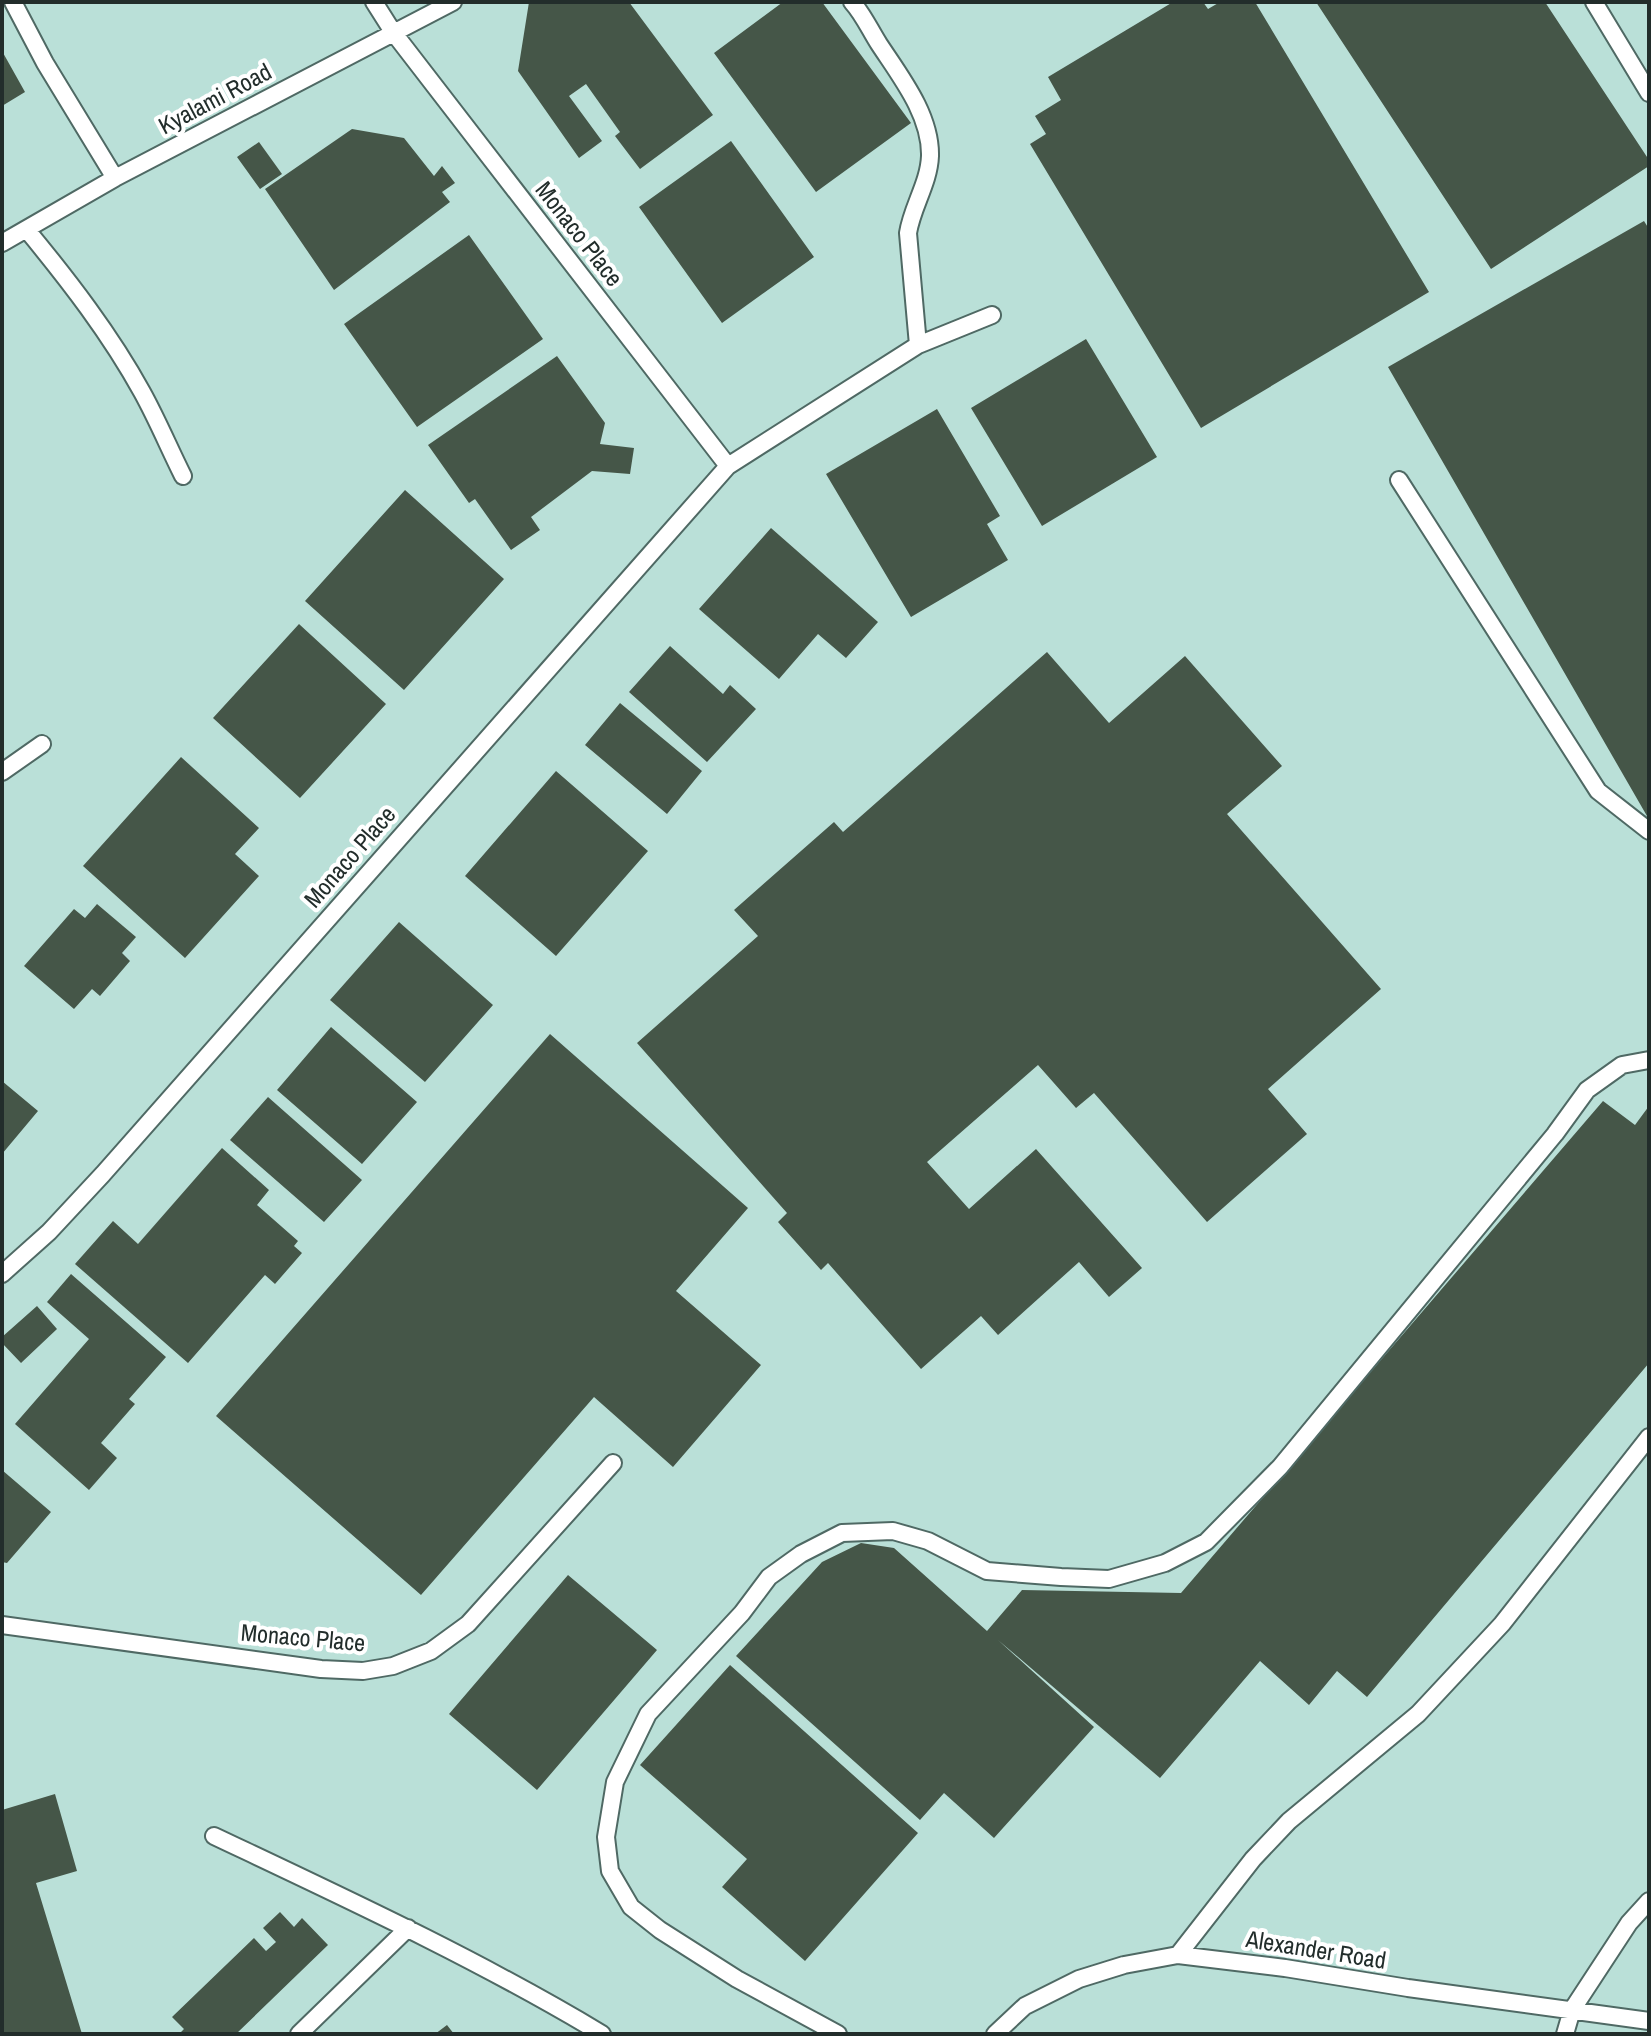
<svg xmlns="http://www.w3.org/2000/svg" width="1651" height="2036" viewBox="0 0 1651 2036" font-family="'Archivo Narrow',sans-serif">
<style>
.built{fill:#bae0d8}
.building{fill:#455648}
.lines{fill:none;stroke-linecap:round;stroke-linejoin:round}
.service-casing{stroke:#4f6964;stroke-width:20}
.service{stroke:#fff;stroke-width:16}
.labels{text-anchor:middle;stroke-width:8;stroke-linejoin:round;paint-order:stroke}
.street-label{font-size:24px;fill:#222d2b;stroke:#fff}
</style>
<rect width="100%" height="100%" fill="#ceebe5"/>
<path class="built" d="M2,2h1647v2032h-1647z"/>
<path class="building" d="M529,2h100l84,113 -73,54 -25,-33 5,-4 -34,-48 -17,12 33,45 -23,17 -61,-87z
M783,2h39l89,121 -95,69 -102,-139z
M1173,2h30l5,7 12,-7h35l174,290 -228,136 -171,-284 16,-10 -11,-18 26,-16 -13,-23z
M1316,2h229l104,158v6l-158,103z
M2,51l23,41 -23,14z
M352,129l52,9 30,38 8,-10 13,17 -13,9 8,10 -116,88 -69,-101z
M731,141l83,116 -92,66 -83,-116z
M259,142l23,32 -22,15 -23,-32z
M1644,221l5,8v586l-2,1 -259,-449z
M469,235l74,104 -126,88 -73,-103z
M1086,339l71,118 -115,69 -71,-118z
M557,356l48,67 -5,21 34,4 -4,26 -38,-3 -61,46 9,13 -29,20 -36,-51 -6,4 -41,-58z
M937,409l63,107 -13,8 21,36 -97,57 -85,-143z
M405,490l99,89 -100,111 -99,-89z
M771,528l107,94 -32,36 -28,-24 -39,45 -80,-70z
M299,624l87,80 -86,94 -87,-80z
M670,646l53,48 7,-9 26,24 -49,53 -78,-70z
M1047,652l62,71 76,-67 97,110 -55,48 154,175 -113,100 39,45 -100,88 -113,-129 -18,15 -38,-43 -111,97 42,47 67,-60 106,119 -33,29 -30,-35 -81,73 -17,-19 -60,53 -93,-106 -7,7 -43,-48 9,-9 -150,-170 121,-107 -24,-26 100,-88 9,10z
M620,703l82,68 -35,43 -82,-69z
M181,757l78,71 -24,26 24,22 -74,82 -102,-92z
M556,771l92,80 -92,105 -91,-80z
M97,904l39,33 -14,16 8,8 -30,35 -8,-7 -18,20 -50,-43 50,-57 11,9z
M399,922l94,83 -68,77 -95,-82z
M331,1027l86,75 -55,62 -85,-74z
M550,1034l198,174 -72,83 85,74 -88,102 -79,-70 -173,198 -205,-179z
M2,1081l36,30 -36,43z
M268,1097l94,83 -38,42 -94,-82z
M1603,1101l32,24 14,-19v257l-282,334 -30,-26 -28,34 -49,-44 -100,117 -162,-138 96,87 -100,111 -50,-45 -24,27 -184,-164 86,-94 39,-19 33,5 93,83 35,-41 159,3z
M222,1148l47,42 -12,15 41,36 -4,5 8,7 -27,31 -10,-9 -77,88 -113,-99 38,-43 25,23z
M71,1274l95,83 -37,42 6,5 -34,39 16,15 -28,32 -74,-66 74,-85 -42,-37z
M37,1306l20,23 -36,34 -19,-20v-6z
M2,1470l49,42 -44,51 -5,-1z
M568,1575l89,75 -120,140 -88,-76z
M730,1665l188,168 -113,128 -83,-74 25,-28 -107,-94z
M55,1794l22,77 -41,12 46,151h-80v-224z
M280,1912l14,15 8,-9 26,27 -92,89h-57l5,-5 -12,-12 82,-79 12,13 10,-9 -13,-14z
M447,2025l7,9h-19z"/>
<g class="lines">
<g class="service-casing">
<path id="service" d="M13,2l32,61 70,115
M374,2l19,30 335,434
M852,2c11,12 18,28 27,42 21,32 52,71 51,112 -1,27 -18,51 -22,77l10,112
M1594,2l55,91
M27,230c42,51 83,104 115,162 15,27 27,56 41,84
M2,243l113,-65 338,-176
M1399,480l199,311 51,40
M2,772l40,-28
M2,1274l47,-42 54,-58 625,-708 190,-121 74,-30
M2,1625l319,44 42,2 30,-5 38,-15 37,-27 145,-161
M214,1836c131,62 263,123 388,198
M1178,1955l75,-96 36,-38 129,-107 84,-90 147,-187
M299,2034l109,-106
M838,2034l-101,-55 -77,-49 -29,-23 -21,-36 -4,-34 9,-55 33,-68 94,-101 27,-36 32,-23 41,-21 51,-2 35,10 59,30 74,6 48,2 56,-16 41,-21 74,-75 275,-333 32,-44 35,-25 27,-5
M995,2034l30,-28 54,-27 45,-14 54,-10 107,13 123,20 241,33
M1565,2034l7,-24 57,-87 20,-22"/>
</g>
<use href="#service" class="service"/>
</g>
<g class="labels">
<g class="street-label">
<text transform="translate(215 99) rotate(-28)" y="8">Kyalami Road</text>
<text transform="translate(579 234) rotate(52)" y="8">Monaco Place</text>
<text transform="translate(350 857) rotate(-49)" y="8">Monaco Place</text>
<text transform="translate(303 1638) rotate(5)" y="8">Monaco Place</text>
<text transform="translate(1316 1950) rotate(9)" y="8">Alexander Road</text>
</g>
</g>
<rect width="1651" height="2036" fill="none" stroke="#222d2b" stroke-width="8"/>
</svg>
